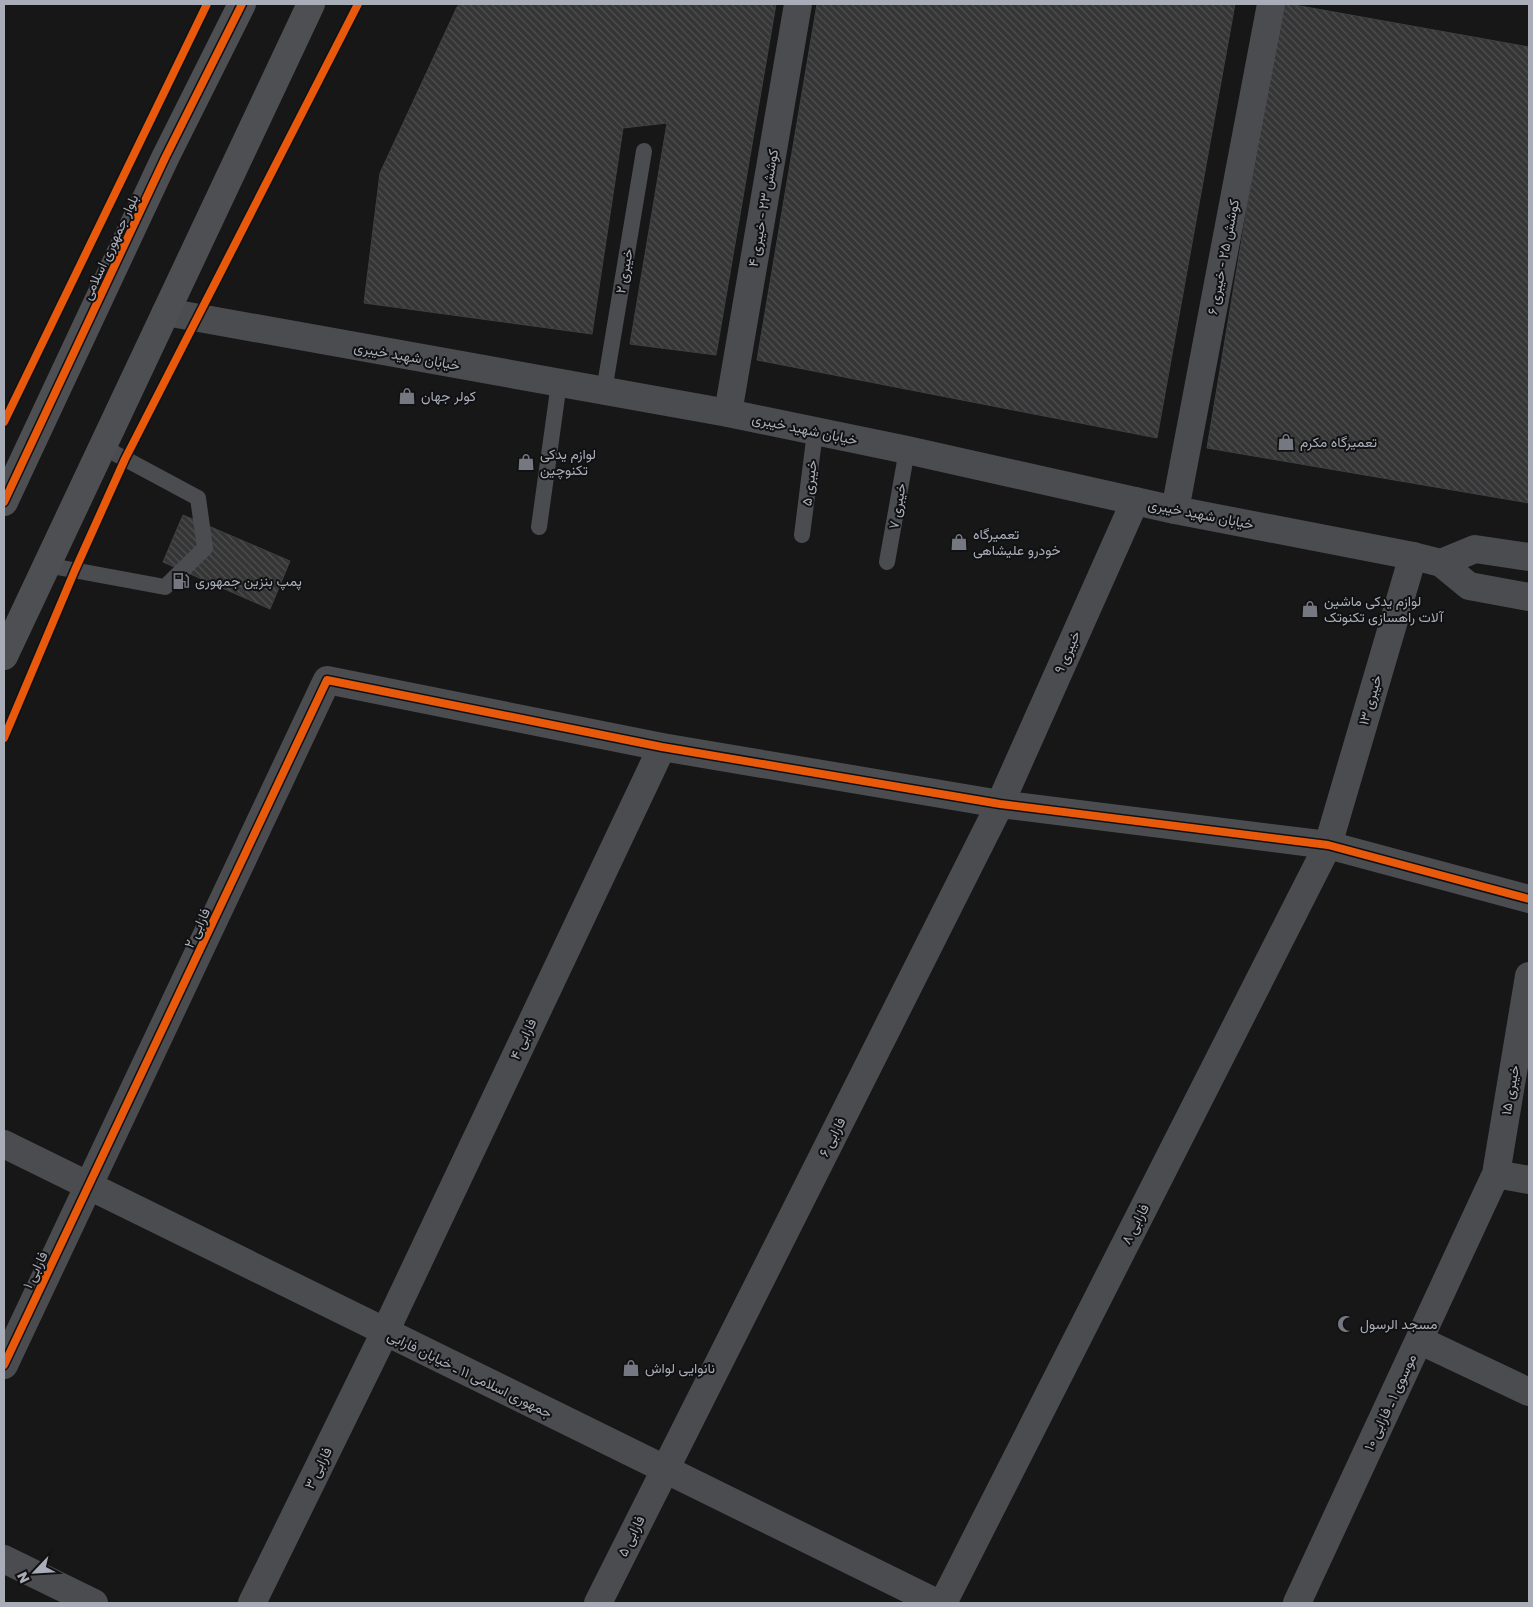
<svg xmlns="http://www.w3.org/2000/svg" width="1533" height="1607" viewBox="0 0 1533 1607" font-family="'Golos Text',Vazirmatn,sans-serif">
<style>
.building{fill:url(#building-back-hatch);stroke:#3f4043}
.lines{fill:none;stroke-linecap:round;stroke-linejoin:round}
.service{stroke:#4b4c50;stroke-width:16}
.minor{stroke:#4b4c50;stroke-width:28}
.tertiary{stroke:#4b4c50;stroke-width:28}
.primary{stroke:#4d4f52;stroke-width:28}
.cycleway-casing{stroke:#111113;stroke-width:11}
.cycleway{stroke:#e8590c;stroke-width:8}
.labels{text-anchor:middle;stroke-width:4;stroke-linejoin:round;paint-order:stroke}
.street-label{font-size:14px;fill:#a8adb8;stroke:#111113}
.poi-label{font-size:14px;fill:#a8adb8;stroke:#111113;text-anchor:start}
</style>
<defs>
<pattern id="building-back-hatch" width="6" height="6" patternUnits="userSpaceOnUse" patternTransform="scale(1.25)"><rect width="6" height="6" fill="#353536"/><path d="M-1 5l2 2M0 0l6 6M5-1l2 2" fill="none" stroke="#4f5051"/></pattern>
</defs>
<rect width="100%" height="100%" fill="#171717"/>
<path class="building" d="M461,4h315l-60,351 -86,-11 37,-221 -44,5 -31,206 -228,-31 16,-130 77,-166z
M817,4h418l-78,434 -400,-78z
M1281,4h8l240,43v456l-322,-55z
M183,515l107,46 -20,48 -107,-47z"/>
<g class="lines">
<path class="service" d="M604,391l40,-240
M539,527l20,-144
M802,535l13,-103
M887,562l20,-112
M46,565l119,22 40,-39 -7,-50 -95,-51"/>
<path class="minor" d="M728,413l70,-409
M1175,510l96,-506
M1496,1174l33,6
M1419,1340l110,52
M4,1365l323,-685 335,67 338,57 328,41 201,54
M4,1559l90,44
M252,1603l133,-271 277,-585
M598,1603l402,-799 135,-303
M943,1603l385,-758 85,-289
M1297,1603l199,-429 33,-198"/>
<path class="tertiary" d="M166,312l562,101 179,37 268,60 238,46 28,7 28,23 60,11
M1441,563l34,-14 54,8
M4,1144l933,459"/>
<path class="primary" d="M4,502l161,-344 77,-154
M4,656l307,-652"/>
<g class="cycleway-casing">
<path id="cycleway" d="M4,422l203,-418
M4,502l161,-344 77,-154
M4,738l71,-168 50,-111 233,-455
M4,1365l323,-685 335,67 338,57 328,41 201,54"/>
</g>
<use href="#cycleway" class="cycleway"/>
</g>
<defs>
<g id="shop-bare" transform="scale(1.35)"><path d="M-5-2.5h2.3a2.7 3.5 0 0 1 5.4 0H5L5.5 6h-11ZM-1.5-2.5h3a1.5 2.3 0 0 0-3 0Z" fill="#757880" stroke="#111113" stroke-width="2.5" paint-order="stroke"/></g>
<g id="fuel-bare" transform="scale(1.35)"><path d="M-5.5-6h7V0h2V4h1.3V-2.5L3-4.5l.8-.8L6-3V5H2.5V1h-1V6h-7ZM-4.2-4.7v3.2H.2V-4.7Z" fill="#757880" stroke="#111113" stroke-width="2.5" paint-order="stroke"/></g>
<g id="mosque-bare" transform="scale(1.35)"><path d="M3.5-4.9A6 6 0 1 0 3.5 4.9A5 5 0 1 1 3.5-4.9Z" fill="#757880" stroke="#111113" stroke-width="2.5" paint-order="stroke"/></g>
</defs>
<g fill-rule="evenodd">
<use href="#shop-bare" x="407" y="396"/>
<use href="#shop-bare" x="1286" y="442"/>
<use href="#shop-bare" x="526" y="462"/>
<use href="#shop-bare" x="959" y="542"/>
<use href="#fuel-bare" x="181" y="581"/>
<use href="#shop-bare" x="1310" y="609"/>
<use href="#mosque-bare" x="1346" y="1324"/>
<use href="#shop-bare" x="631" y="1368"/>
</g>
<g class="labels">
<g class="street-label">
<text transform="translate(763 208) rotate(-80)" y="5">کوشش ۲۳ - خیبری ۴</text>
<text transform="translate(110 247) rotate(-65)" y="5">بلوار جمهوری اسلامی</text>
<text transform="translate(1223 257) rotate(-79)" y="5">کوشش ۲۵ - خیبری ۶</text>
<text transform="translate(624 271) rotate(-80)" y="5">خیبری ۲</text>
<text transform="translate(407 356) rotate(10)" y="5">خیابان شهید خیبری</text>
<text transform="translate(805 429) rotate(12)" y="5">خیابان شهید خیبری</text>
<text transform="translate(809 483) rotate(-83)" y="5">خیبری ۵</text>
<text transform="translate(897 506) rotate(-80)" y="5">خیبری ۷</text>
<text transform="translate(1201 514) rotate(11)" y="5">خیابان شهید خیبری</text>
<text transform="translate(1067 652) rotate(-66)" y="5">خیبری ۹</text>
<text transform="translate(1370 700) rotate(-74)" y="5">خیبری ۱۳</text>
<text transform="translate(197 928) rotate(-65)" y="5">فارابی ۲</text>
<text transform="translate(523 1039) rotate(-65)" y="5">فارابی ۴</text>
<text transform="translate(1510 1090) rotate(-80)" y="5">خیبری ۱۵</text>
<text transform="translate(832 1137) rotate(-63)" y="5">فارابی ۶</text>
<text transform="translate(1135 1224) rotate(-63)" y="5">فارابی ۸</text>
<text transform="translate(35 1270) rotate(-64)" y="5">فارابی ۱</text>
<text transform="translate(470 1374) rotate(26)" y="5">جمهوری اسلامی ۱۱ ـ خیابان فارابی</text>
<text transform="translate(1390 1402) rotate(-65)" y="5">موسوی ۱ ـ فارابی ۱۰</text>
<text transform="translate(318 1468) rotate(-64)" y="5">فارابی ۳</text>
<text transform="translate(631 1536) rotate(-64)" y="5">فارابی ۵</text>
</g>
<g class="poi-label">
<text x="421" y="401">کولر جهان</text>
<text x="1300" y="447">تعمیرگاه مکرم</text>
<text x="540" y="459">لوازم یدکی<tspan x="540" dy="16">تکنوچین</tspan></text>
<text x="973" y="539">تعمیرگاه<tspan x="973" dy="16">خودرو علیشاهی</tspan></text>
<text x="195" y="586">پمپ بنزین جمهوری</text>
<text x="1324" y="606">لوازم یدکی ماشین<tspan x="1324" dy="16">آلات راهسازی تکنوتک</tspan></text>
<text x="1360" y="1329">مسجد الرسول</text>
<text x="645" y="1373">نانوایی لواش</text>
</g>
</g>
<rect width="1533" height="1607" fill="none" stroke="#a8adb8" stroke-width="10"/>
<g transform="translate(35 1572) rotate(245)" stroke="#111113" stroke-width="4" paint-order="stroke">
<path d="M0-4L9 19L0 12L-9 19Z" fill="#a8adb8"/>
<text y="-8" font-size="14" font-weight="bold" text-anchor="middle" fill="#a8adb8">N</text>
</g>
</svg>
